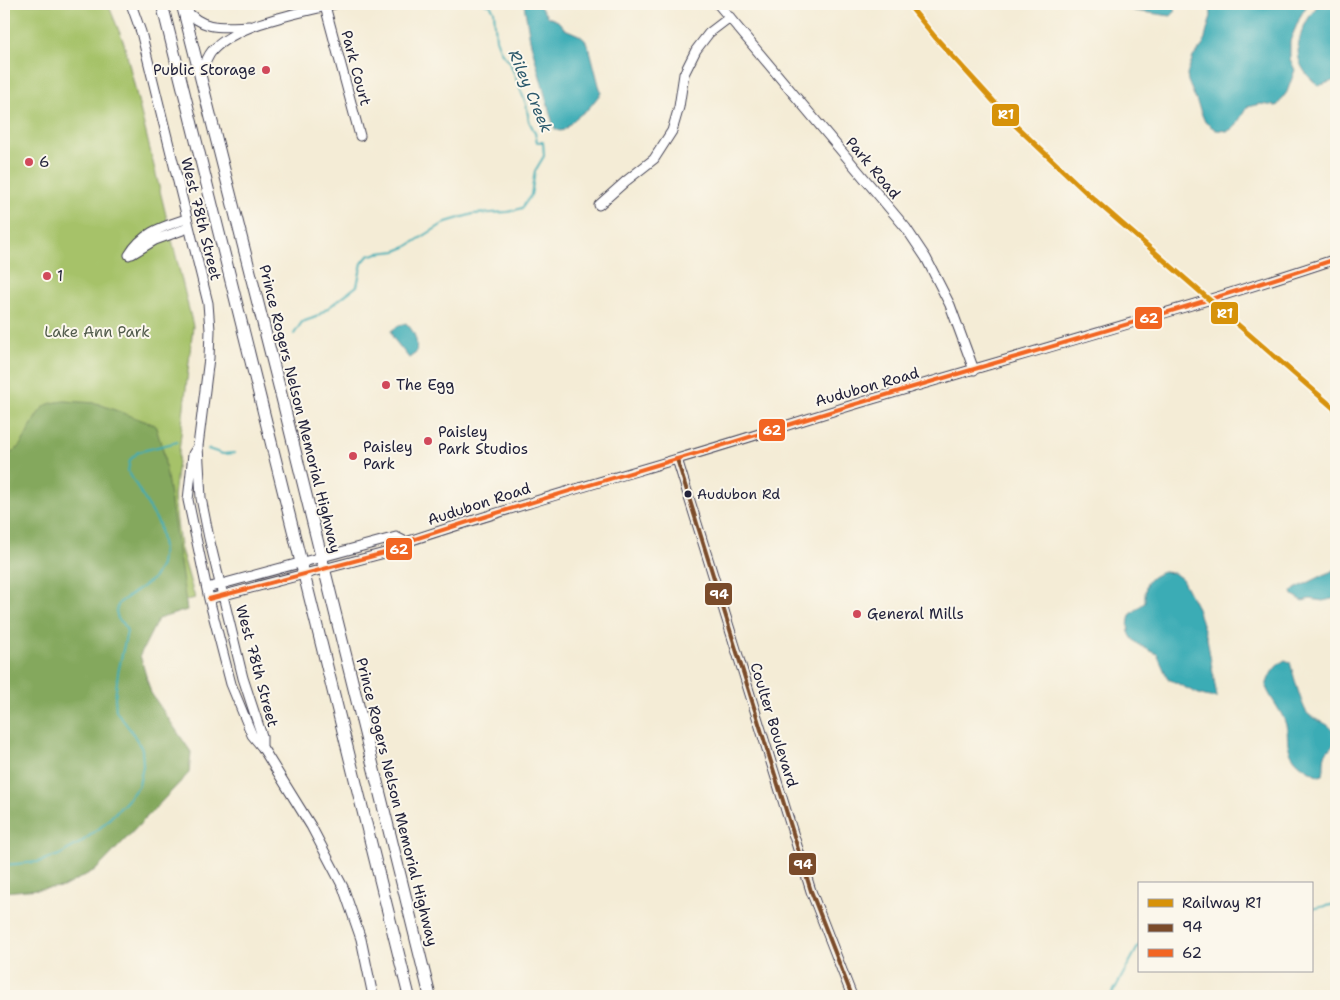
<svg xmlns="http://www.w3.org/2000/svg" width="1340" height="1000" viewBox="0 0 1340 1000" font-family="'Shantell Sans',sans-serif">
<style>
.green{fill:#a6c269;stroke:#647252}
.forest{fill:#84a85d;stroke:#53654c}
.water{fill:#3aacb5;stroke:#2e6778}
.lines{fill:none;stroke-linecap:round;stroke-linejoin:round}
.stream{stroke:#3aacb5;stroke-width:2}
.minor-casing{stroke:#424052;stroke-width:11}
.major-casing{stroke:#424052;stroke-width:13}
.minor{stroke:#fff;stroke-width:9}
.major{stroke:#fff;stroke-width:11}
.bus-1-casing{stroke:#fbf7ec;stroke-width:8}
.bus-2-casing{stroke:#fbf7ec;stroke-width:8}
.bus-1{stroke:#7a4b2a;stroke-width:4}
.bus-2{stroke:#f26522;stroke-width:4}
.rail-1-casing{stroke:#fbf7ec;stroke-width:9}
.rail-1{stroke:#d79209;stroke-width:5}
.poi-dot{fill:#d1495b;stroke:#fbf7ec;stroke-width:2}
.bus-dot{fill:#22223b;stroke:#fbf7ec;stroke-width:2}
.labels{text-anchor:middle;stroke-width:4;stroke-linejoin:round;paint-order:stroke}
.bus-label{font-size:14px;fill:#22223b;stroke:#fbf7ec;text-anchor:start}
.street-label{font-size:15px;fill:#22223b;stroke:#fbf7ec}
.poi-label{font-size:15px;fill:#22223b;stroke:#fbf7ec;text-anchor:start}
.park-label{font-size:15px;fill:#505a4b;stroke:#fbf7ec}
.water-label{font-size:16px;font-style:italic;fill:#2c596c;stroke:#fbf7ec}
.line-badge{stroke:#fbf7ec;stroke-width:2}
.badge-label{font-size:14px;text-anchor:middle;font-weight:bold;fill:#fff}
</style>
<rect width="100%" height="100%" fill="#fbf7ec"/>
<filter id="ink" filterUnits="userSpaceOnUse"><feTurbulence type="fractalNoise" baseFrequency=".02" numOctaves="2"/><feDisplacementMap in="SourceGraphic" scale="10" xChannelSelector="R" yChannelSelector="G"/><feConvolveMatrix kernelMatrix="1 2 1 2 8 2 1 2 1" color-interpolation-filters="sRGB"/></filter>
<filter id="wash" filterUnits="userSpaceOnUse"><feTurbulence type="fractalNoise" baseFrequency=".0096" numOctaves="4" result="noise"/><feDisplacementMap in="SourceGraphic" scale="20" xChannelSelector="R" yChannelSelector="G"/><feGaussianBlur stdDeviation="1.12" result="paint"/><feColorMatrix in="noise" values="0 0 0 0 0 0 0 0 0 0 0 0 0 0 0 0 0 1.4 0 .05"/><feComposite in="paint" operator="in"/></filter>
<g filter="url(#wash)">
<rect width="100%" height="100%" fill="#f4ecd6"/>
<path class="green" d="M4,4h104l16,39 69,283 -19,171 6,49 15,52 -191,49z"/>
<path class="forest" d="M64,401l32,2 59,22 8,25 24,160 -29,9 -18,36 11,38 40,59 -2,21 -92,96 -34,18 -59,5v-436c23,-6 24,-35 41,-50 4,-3 13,-4 19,-5z"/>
<path class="water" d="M524,4h14l10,13 10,4 7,8 14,6 6,5 5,10 11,43 -12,15 -13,10 -12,12 -4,1 -5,-2 -4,-12 -21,-77z
M1112,4h61l3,7 -5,5 -36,-5z
M1210,4h98l-7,11 -11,26v18l5,11 -8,22 -10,14 -17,-2 -13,3 -12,20 -7,4 -12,-1 -11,-8 -17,-41 -1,-7 6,-17 10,-12 8,-29z
M1319,4h17v76l-18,6c-4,-5 -10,-9 -13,-14 -16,-22 -1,-51 14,-68z
M406,323c9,9 12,18 10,30l-7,5 -16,-20 -2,-7 7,-5z
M1336,569v29l-13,3 -13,-2 -7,2 -10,-6 -1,-3 3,-3z
M1164,572l10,1 8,6 14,27 11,32 10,59c-16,2 -34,-12 -49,-18l-11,-25c-18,-9 -34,-14 -27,-39l15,-13c0,-18 0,-24 19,-30z
M1285,660l5,2c3,11 12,46 18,52 8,8 24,8 27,21 2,10 -6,12 -10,20 -2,6 0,13 -2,20l-4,1c-15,-8 -28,-14 -31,-32 -1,-6 0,-13 -2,-19 -4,-14 -15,-25 -20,-38 3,-12 8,-21 19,-27z"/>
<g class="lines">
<path class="stream" d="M294,334l8,-12 14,-5 41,-31 5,-23 6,-7 10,-3 18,-2 10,-4 40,-25 27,-8 35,-2 14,-4 9,-13 4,-24 9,-15 -1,-14h-6l-2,-9 -6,-12 -3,-17 -16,-41 -9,-11 -5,-13 -2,-28 -4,-6 -5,-1
M208,449l15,5 12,-1
M4,865l34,-3 21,-7 21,-12 21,-16 25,-25 13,-17 4,-19 -1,-17 -10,-17 -16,-21 -1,-13 3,-25 9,-42 -4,-8 -5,-4 -2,-8 3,-8 34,-24 8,-14 2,-18 -4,-23 -31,-53 2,-11 8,-8 39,-10
M1311,909l25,-5
M1111,996l28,-51"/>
</g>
</g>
<g filter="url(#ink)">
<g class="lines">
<g class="minor-casing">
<path id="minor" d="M131,4l10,28 67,271 2,27 -1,28 -11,88 3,52 8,40 34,140 19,58v11
M718,4l188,224 20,30 24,47 24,65
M325,6l35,130
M184,8c19,23 38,19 65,18
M201,76c3,-9 5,-18 11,-25 26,-28 87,-38 123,-47
M599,205l27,-24 28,-22 18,-28 7,-24 5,-33 12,-24 13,-17 21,-16
M132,254l23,-14 33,-12
M129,255c14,-23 33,-28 57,-36
M197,448l-4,6 -5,46 21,99 22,85 21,51 10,12 49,79 32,61 18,52 12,57
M677,459l134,432 41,105
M207,588l189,-51 10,5
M209,599l191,-50 6,-7c90,-30 180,-56 271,-83 69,-20 137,-43 206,-63 151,-45 303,-87 453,-137"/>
</g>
<g class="major-casing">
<path id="major" d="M162,4l247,992
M182,4l99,390 149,602"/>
</g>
<use href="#minor" class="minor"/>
<use href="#major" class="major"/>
<g class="bus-1-casing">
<path id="bus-1" d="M677,459l134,432 41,105"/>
</g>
<g class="bus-2-casing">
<path id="bus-2" d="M209,599l191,-50 6,-7c90,-30 180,-56 271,-83 69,-20 137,-43 206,-63 151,-45 303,-87 453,-137"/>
</g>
<use href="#bus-1" class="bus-1"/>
<use href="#bus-2" class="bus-2"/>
<g class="rail-1-casing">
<path id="rail-1" d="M908,4l27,33 82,90 72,68 247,215"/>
</g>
<use href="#rail-1" class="rail-1"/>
</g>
</g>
<g class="poi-dot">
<circle cx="266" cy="70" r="5"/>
<circle cx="29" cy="162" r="5"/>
<circle cx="47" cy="276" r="5"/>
<circle cx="386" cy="385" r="5"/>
<circle cx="428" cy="441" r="5"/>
<circle cx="353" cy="456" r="5"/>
<circle cx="857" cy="614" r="5"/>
</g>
<circle class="bus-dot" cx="688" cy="494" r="4.5"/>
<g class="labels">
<g class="bus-label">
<text x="697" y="499">Audubon Rd</text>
</g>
<g class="street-label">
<text transform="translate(356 68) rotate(75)" y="5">Park Court</text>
<text transform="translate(873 168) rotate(50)" y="5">Park Road</text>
<text transform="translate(201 219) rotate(76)" y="5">West 78th Street</text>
<text transform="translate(867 387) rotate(-16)" y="5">Audubon Road</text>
<text transform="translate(300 409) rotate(76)" y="5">Prince Rogers Nelson Memorial Highway</text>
<text transform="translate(479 504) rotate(-18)" y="5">Audubon Road</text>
<text transform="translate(257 666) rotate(75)" y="5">West 78th Street</text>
<text transform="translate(774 725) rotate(73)" y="5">Coulter Boulevard</text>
<text transform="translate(397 802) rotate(76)" y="5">Prince Rogers Nelson Memorial Highway</text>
</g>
<g class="poi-label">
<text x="256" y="75" text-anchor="end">Public Storage</text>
<text x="39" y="167">6</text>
<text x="57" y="281">1</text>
<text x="396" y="390">The Egg</text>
<text x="438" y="437">Paisley<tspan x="438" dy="17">Park Studios</tspan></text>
<text x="363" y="452">Paisley<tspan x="363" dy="17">Park</tspan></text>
<text x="867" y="619">General Mills</text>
</g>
<g class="park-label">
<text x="97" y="337">Lake Ann Park</text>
</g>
<g class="water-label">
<text transform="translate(531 91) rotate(67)" y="6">Riley Creek</text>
</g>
</g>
<g class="line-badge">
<rect x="991" y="103" width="29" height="24" rx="5" fill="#d79209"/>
<rect x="1210" y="301" width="29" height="24" rx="5" fill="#d79209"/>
<rect x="1134" y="306" width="29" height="24" rx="5" fill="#f26522"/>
<rect x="758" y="418" width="28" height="24" rx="5" fill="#f26522"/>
<rect x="385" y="537" width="28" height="24" rx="5" fill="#f26522"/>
<rect x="704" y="582" width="29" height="24" rx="5" fill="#7a4b2a"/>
<rect x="788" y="852" width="29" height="24" rx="5" fill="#7a4b2a"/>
</g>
<g class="badge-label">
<text x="1006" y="119">R1</text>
<text x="1225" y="318">R1</text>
<text x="1149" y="323">62</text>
<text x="772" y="435">62</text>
<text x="399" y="554">62</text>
<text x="719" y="599">94</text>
<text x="803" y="869">94</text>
</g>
<rect width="1340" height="1000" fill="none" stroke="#fbf7ec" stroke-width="20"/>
<rect x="1138" y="882" width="175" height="90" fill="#fbf7ec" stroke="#a4a2a5"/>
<rect x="1148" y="899" width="25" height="8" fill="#d79209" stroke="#a4a2a5"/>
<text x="1182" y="908" font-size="15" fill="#22223b">Railway R1</text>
<rect x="1148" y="924" width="25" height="8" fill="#7a4b2a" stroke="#a4a2a5"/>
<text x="1182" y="932" font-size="15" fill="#22223b">94</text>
<rect x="1148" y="949" width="25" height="8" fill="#f26522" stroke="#a4a2a5"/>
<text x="1182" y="958" font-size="15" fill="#22223b">62</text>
</svg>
